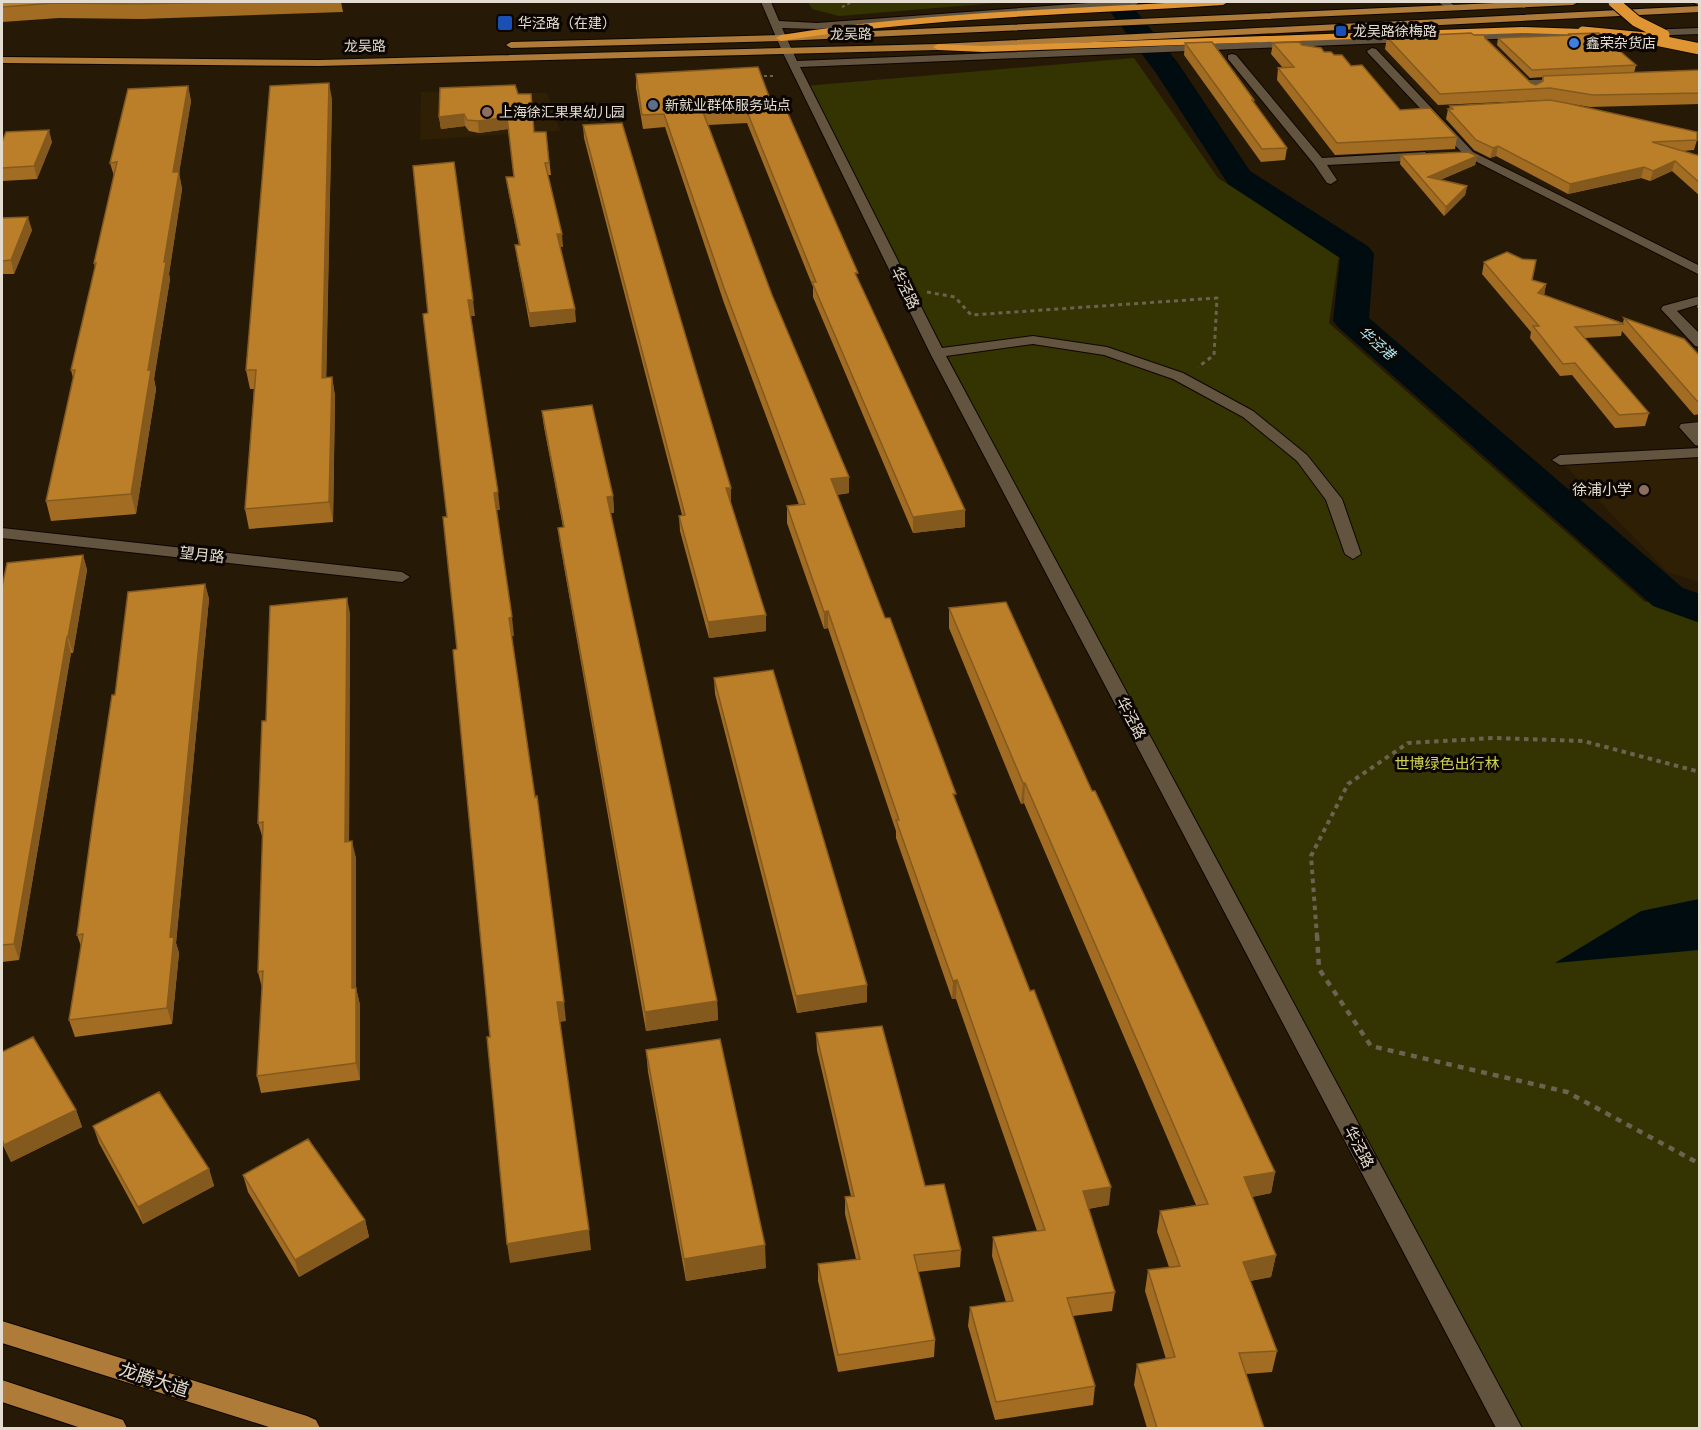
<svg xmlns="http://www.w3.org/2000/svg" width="1701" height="1430" viewBox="0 0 1701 1430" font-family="Helvetica,'Noto Sans SC',sans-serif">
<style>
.built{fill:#2f1f05}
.green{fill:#333402}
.water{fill:#000c0f}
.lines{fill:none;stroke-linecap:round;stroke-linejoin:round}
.river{fill:#000c0f;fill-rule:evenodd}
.minor-casing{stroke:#0f0500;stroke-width:2}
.major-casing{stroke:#0f0500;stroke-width:2}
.highway-casing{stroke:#0f0500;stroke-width:2}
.path-far3{stroke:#6c6251;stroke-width:2;stroke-dasharray:3 3;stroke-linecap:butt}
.path-far2{stroke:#6c6251;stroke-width:3;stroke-dasharray:4 4;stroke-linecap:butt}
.path-far1{stroke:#6c6251;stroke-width:4;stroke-dasharray:4.5 4.5;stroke-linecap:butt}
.path{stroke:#6c6251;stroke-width:4.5;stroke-dasharray:6 6;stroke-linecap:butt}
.minor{fill:#635440;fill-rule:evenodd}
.major{fill:#ae7b39;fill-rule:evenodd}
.highway{fill:#e09535;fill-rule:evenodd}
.highway-bridge-casing{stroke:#0f0500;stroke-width:13;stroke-linecap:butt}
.highway-bridge{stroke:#e09535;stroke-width:11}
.wall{fill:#a26d23}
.shaded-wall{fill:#84591d}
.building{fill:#bc7f29;stroke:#84591d;stroke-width:1.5}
.transit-dot{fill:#1a4fb4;stroke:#0b0602;stroke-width:2}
.shop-dot{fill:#3f7fe0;stroke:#0b0602;stroke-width:2}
.service-dot{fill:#5c6f8a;stroke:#0b0602;stroke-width:2}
.education-dot{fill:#8d6e63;stroke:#0b0602;stroke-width:2}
.labels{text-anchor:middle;stroke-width:6;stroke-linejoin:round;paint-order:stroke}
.far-poi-label{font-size:14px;fill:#e4dcd0;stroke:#0b0602;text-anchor:start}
.far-street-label{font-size:14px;fill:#e4dcd0;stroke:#0b0602}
.far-water-label{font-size:14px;font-style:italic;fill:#b0ebf6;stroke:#0b0602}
.street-label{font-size:15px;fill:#e4dcd0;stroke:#0b0602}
.poi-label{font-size:15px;fill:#e4dcd0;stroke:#0b0602;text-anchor:end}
.park-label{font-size:15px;fill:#cfd34f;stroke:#0b0602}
.near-street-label{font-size:18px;fill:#e4dcd0;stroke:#0b0602}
</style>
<rect width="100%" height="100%" fill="#261a07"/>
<path class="built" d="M421,92l126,1 13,38 -140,9z
M1699,452v130l-32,-10 -107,-112z"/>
<path class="green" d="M808,2h200l-169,14 -27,-7z
M1134,58l84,120 121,77 -10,68 316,279 54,-1v827h-187l-707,-1342z"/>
<path class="water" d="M1699,899v51l-144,13 86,-52z"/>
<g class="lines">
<path class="river" d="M1103,2h26l49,61 72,108 119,76 5,7 -5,64 314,270 17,6v29l-47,-17 -314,-278 -6,-7 7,-63 -112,-74 -72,-111z"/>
<g class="minor-casing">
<path id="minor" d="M761,2h10l8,19 38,2 285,-21h38l-5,3 -318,24 -35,-1 15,33 612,-25 5,3 -5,3 -609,25 142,281 91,-12 74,11 76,26 70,38 54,44 35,44 19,55 -8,5 -8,-5 -19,-54 -29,-39 -54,-44 -70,-38 -69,-24 -71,-11 -87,12 576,1072h-26l-566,-1075 -148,-302z
M1438,2h11l8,5 -9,2z
M1692,2h8v4z
M1700,28v6l-56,2 -5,-3 5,-3z
M1589,31l5,3 -1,2 -132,4 -5,-3 5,-3z
M1372,48l4,1 97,103 227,114v9l-235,-119 -97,-103 -1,-2z
M1232,54l4,1 86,103 103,-6 6,4 -6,4 -98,5 10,15 -6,4 -4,-1 -13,-19 -86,-105v-4z
M1564,79l5,3 -1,2 -41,2 -5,-3 5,-3z
M1700,296v8l-23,7 23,23v13l-5,-1 -34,-37 2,-3z
M1700,422v8l-2,1 2,15 -5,-1 -16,-18 2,-3z
M1700,448v9l-140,8 -8,-5 8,-5z
M2,528l400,44 8,5 -8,5 -400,-44z"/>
</g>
<g class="major-casing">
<path id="major" d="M1518,2h60l-5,3 -792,36 -270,7 -5,-3 5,-3 270,-7z
M1700,6v6l-762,38 -619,16 -317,-3v-6l317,3 619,-16z
M2,1321l305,95 9,4 4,8h-48l-270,-85z
M2,1380l121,40 4,8h-46l-79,-26z"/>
</g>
<g class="highway-casing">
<path id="highway" d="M1184,2h44l-5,3c-148,10 -296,12 -442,36l-5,-3 5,-3c134,-22 268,-25 403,-33z
M1522,27l61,2 5,3 -5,3 -61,-2 -539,19 -45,-2 -5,-3 5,-3 45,2z"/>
</g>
<path class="path-far3" d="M842,7l10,-5
M764,76h10"/>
<path class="path-far2" d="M927,292l28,5 16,18 246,-17 -3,57 -16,12"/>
<path class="path-far1" d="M1317,937l-6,-81 37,-72 60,-41 86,-5 89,3 117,31"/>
<path class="path" d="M1317,935l2,34 52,77 196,46 133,72"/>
<use href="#minor" class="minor"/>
<use href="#major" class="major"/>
<use href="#highway" class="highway"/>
<g class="highway-bridge-casing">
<path id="highway-bridge" d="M1614,2l22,19 28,14
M1583,32l63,6 54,11"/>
</g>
<use href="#highway-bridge" class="highway-bridge"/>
</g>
<path class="wall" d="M2,2h339l2,10 -201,7 -83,-1 -57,4z
M1569,34l67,31 -2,8 66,-3v34l-110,3 -42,-7 -110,5 -53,-56 2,-12 87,-2 11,3 46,45 5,2 5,-3 2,-5 -13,1 -33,-33 1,-7 70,-3z
M1185,43l69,57v2l33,46 -2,12 -24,2 -77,-107z
M1273,43l29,2 32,10 17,11 49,44 57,27 -2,12 -120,6 -58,-75 1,-12h5l-12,-14z
M636,74l138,36 84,170 107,247 -52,6 -100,-236v-10l-66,-164 -39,2 64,170 77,182v16l-12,2 119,306 153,404 -21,4 27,83 -3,19 -39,5 22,70 -2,19 -98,15 -27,-94 2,-19 36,-5 -14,-46 1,-19 44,-6 -81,-232h-4l-56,-161v-7l-68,-203 -4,1 -37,-106v-17l12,-1 -75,-202 -59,-176 -22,2 -7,-41z
M188,86l3,15 -12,72 3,16 -13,85 1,5 -16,100 2,10 -20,125 -85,7 -5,-20 27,-123 -2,-8 24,-102 -1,-5 20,-87 -4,-13z
M518,94h13l3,38h12l5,43h-3l15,72h-3l16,75 -46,5 -13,-69 -2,-13h4l-11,-55 -2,-13h8l-6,-48 -29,4 -10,-2 -4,-5 -24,3 -2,-12z
M332,99l-6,278h6l3,19 -2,126 -84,7 -4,-20 9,-120h-4l-4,-19z
M1450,106l247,34 -3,10 -11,1 17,5v40l-28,-25 -22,10 -9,-3 -73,16 -72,-38 -6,2 -16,-8 -28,-31 2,-10h1z
M583,125l148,378h-1l36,112v16l-57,7 -29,-107 -1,-15 3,-1 -98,-377z
M2,142h50l-15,37 -35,2z
M1401,155l76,1 -2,9 -35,15 27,6 -2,9 -21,21 -44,-52z
M2,218l30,12 -18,44h-12z
M1522,259l10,21 14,4 -2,11 79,28 1,-5 76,38v58l-6,1 -72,-84 -1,5 -36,2 64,75 -4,13 -30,2 -43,-53 -12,1 -30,-38 1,-6 -49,-58 2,-12z
M1700,299v11l-3,-3z
M542,411l71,85 1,17h-4l107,488 1,19 -72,11 -86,-487 -2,-16 5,-1 -19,-100z
M83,555l4,15 -14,83h-2l-52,307 -17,2v-375z
M205,584l4,15 -33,344 3,10 -7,71 -97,13 -6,-17 12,-74 -4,-11 38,-240z
M949,608l143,183 183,381 -4,21 -19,4 24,58 -5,22 -21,4 27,70 -5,21 -26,2 18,54h-117l-13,-43 3,-21 29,-5 -21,-68 3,-21 21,-3 -12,-35 3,-21 36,-6 -172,-402 -3,1 -72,-176z
M350,613l-1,229 7,16v130l4,17v75l-99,13 -4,-17 5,-88 -4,-16 5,-133 -5,-16 8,-102z
M714,678l153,324 -70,11 -82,-319z
M816,1033l109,153 36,64 -1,17 -42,5 17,68 -1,17 -96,15 -20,-91v-17l38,-5 -11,-45v-17l6,-1 -34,-146z
M646,1050l120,218 -80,13 -38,-209z
M2,1052l74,58 6,17 -71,35 -9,-19z
M93,1126l116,43 5,17 -71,38 -44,-81z
M243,1175l122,45 4,17 -70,40 -51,-85z"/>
<path class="shaded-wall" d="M329,83l3,16 -6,297 -4,-18z
M188,86l3,15 -12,72 3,16 -13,85 1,5 -16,100 2,10 -20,125 -5,-20 17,-124 16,-108 9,-90z
M464,114l1,12 -24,3 -2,-12z
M507,117l1,12 -29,4 -1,-12z
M49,130l3,12 -15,37 -3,-13z
M1498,146l-2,10 -6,2 3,-10z
M1477,156l-2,9 -49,21 2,-9z
M1675,161l-3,10 -22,10 3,-10z
M1644,167l-3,11 -73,16 2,-10z
M1467,186l-2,9 -21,21 2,-9z
M28,217l4,13 -18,44 -3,-14z
M557,234h5l1,13h-5z
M1546,284l-2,12 -6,-3z
M468,300h5l2,16h-5z
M575,309l1,13 -46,5 -1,-14z
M332,377l3,19 -2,126 -4,-20z
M849,477v16l-18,2v-16z
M726,488h5v15h-5z
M498,492l2,18h-3l-3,-17z
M613,496l1,17h-6l-1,-16z
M965,510v17l-52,6v-16z
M83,555l4,15 -14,83 -5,-16z
M205,584l4,15 -33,344 3,10 -7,71 -5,-16 3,-71z
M347,598l3,15 -1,246 -4,-17z
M828,611v17l-4,1v-17z
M766,615v16l-57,7 -1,-16z
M512,617l2,19h-3l-2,-18z
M67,637l4,16 -52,307 -5,-16z
M1023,783h2l-1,20 -3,1z
M352,841l4,17v147l-4,-17z
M957,980l-1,19h-4l1,-18z
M867,985v17l-70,11 -1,-17z
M356,988l4,17v75l-4,-17z
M717,1001l1,19 -72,11 -1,-19z
M557,1002h7l2,19 -6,1z
M76,1110l6,17 -71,35 -7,-17z
M209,1169l5,17 -71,38 -5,-17z
M1275,1172l-4,21 -31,6 4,-22z
M1111,1187l-2,18 -28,5 2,-19z
M365,1220l4,17 -70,40 -4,-17z
M589,1230l2,20 -81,13 -3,-19z
M765,1245l1,23 -80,13 -2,-22z
M1276,1255l-5,22 -32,6 4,-21z"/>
<path class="building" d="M2,2h225l-88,2 -84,-1 -53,4z
M1471,33l3,2h10l1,3 46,45 5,2 7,-4v-5l157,-6v23l-107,2 -43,-7 -110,6 -53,-57z
M1599,33l37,32 -104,5 -34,-32 72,-3 -1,-1z
M1212,42l42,58h-2l35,48 -25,1 -77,-106z
M1299,42l3,3 19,3 3,4h7l3,3h8l9,11 11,-1 38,45 30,-2 27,29 -120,6 -59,-75 16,-1 -21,-24z
M758,67l16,43 12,-1 72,164h-3l110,237 -52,7 -101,-235h4l-70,-173 -43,3 69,183 77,182 -18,2 54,139h5l66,176h-3l77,197 4,-1 77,197 -28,4 32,101 -48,6 28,88 -99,16 -26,-95 43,-6 -20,-64 52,-7 -88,-250 -4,1 -57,-161h3l-71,-209 -4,1 -37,-106 18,-2 -81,-216 -60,-174 -22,1 -6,-41z
M329,83l-7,295 10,-1 -3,125 -84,7 11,-139h-10l24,-284z
M515,85l3,9h13l3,38h12l3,31h-4l17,71h-5l18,75 -46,4 -14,-68h5l-14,-68h8l-7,-60 -29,4 -11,-1 -3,-6 -25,3 1,-29z
M188,86l-15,86h6l-15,90h2l-18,108h3l-20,124 -85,7 29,-131h-4l25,-107h-2l23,-101 -7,1 18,-74z
M1550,100l16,3 131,29v8l-45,2 48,14v27l-25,-22 -22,10 -9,-4 -74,17 -72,-38 -5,2 -17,-8 -28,-31h5l-3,-3z
M622,123l109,365h-5l40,127 -58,7 -29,-106 6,-1 -102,-390z
M49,130l-15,36 -32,2v-26l4,-10z
M1468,152l9,4 -49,21 39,9 -21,21 -45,-52z
M454,162l19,138h-5l30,192 -4,1 18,124 -3,1 26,179 2,-1 27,206h-7l32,228 -82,14 -20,-207h3l-37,-387 4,-1 -14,-132h4l-24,-203 5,-1 -15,-147z
M28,217l-17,43 -9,1v-43z
M1507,252l15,7 14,1 -4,20 14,4 -8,9 86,31 -49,3 74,86 -30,2 -44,-52 -12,1 -30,-38h6l-55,-64z
M1624,318l60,21 16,17v45h-3z
M592,405l21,91 -6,1 110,504 -72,11 -87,-484 6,-1 -22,-116z
M83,555l-15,82h-1l-53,307 -12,1v-358l5,-24z
M205,584l-35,353 4,-1 -7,72 -98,12 14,-86 -6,1 16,-115 19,-125h3l13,-103z
M347,598l-2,244 7,-1v147h4v75l-99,13 6,-105 -5,1 5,-150 -5,1 4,-102h4l4,-115z
M1006,602l86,189h3l180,381 -31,5 32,78 -33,7 34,89 -38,2 25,75h-107l-20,-64 38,-7 -27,-87 32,-4 -20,-55 48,-7 -183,-421h-2l-74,-175z
M773,670l94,315 -71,11 -82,-318z
M882,1026l43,160 19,-2 17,66 -47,5 21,85 -97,15 -20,-91 42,-5 -15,-62 9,-1 -38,-163z
M33,1037l43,73 -72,35 -2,-6v-87z
M720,1039l45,206 -81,14 -38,-209z
M159,1092l50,77 -71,38 -45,-81z
M308,1139l57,81 -70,40 -52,-85z"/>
<g class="transit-dot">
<rect x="497" y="15" width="16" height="16" rx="3"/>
<rect x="1335" y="25" width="12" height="12" rx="3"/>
</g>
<circle class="shop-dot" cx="1574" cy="43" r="6"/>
<circle class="service-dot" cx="653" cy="105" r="6"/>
<g class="education-dot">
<circle cx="487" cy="112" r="6"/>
<circle cx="1644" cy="490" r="6"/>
</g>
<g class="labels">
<g class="far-poi-label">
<text x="518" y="28">华泾路（在建）</text>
<text x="1353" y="36">龙吴路徐梅路</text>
<text x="1586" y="48">鑫荣杂货店</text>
<text x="665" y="110">新就业群体服务站点</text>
<text x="499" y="117">上海徐汇果果幼儿园</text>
</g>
<g class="far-street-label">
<text transform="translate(851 34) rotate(-1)" y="5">龙吴路</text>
<text transform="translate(365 46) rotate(-1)" y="5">龙吴路</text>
</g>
<g class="far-water-label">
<text transform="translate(1377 343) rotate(41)" y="5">华泾港</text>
</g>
<g class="street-label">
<text transform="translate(905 288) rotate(64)" y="5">华泾路</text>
<text transform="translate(202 555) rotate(6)" y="5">望月路</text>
<text transform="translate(1131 718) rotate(62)" y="5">华泾路</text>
<text transform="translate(1359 1147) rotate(62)" y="5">华泾路</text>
</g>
<g class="poi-label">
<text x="1632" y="495">徐浦小学</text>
</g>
<g class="park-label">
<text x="1447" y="769">世博绿色出行林</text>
</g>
<g class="near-street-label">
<text transform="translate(154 1380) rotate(18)" y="6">龙腾大道</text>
</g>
</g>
<rect width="1701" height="1430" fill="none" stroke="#e4dcd0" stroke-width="6"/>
</svg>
